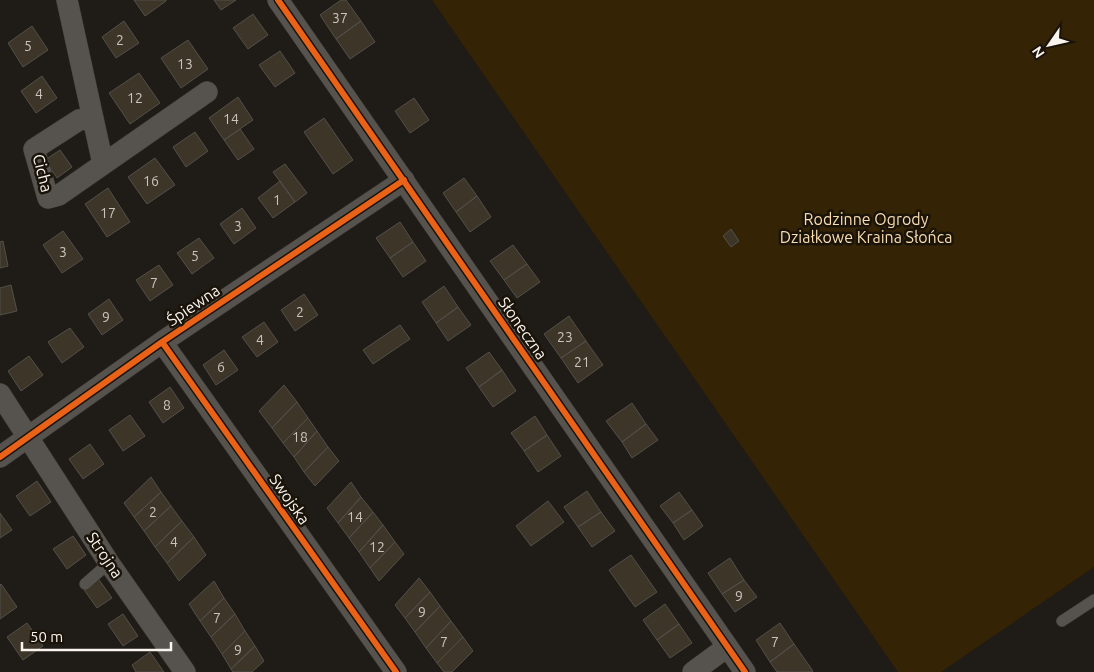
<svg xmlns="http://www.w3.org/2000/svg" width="1094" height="672" viewBox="0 0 1094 672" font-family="Ubuntu,sans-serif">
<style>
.green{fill:#342305}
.building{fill:#3d3628;stroke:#534f4b}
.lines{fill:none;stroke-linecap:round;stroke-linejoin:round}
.service-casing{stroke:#3c3935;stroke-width:12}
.minor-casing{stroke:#3c3935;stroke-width:22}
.service{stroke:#56534e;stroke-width:11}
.minor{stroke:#56534e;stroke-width:21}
.cycleway-casing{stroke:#1a1309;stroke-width:9}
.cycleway{stroke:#ea6118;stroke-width:6}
.labels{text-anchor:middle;stroke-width:5;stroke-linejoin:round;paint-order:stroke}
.number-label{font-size:14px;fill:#cac4bc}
.street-label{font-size:16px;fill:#f9f4ed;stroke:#1a1309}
.park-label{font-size:16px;fill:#f9dcaf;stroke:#1a1309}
</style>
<rect width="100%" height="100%" fill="#1f1b16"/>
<path class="green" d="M432,0h662v567l-153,105h-43z"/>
<path class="building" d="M134,0h32v1l-21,15z
M214,0h22l-15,10z
M341,0h5l15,21 -25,18 -16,-24z
M253,14l15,21 -20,14 -15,-21z
M124,21l15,22 -23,15 -14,-21z
M361,21l14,21 -25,17 -14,-20z
M32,26l16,24 -25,17 -15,-24z
M188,40l20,29 -27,19 -20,-30z
M280,51l15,22 -20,14 -16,-22z
M139,73l21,30 -30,21 -21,-31z
M42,76l15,22 -21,15 -15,-22z
M238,97l15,23 -29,20 -15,-22z
M414,98l15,22 -19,13 -15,-22z
M324,118l29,42 -20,14 -29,-42z
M240,129l14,20 -16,11 -14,-20z
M195,132l13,19 -22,16 -13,-20z
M60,150l12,17 -15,11 -12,-18z
M155,158l20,27 -28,19 -19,-27z
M285,164l22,29 -12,9 -22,-30z
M464,178l13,18 -21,16 -13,-19z
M280,181l15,21 -22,16 -15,-20z
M108,188l22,34 -23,15 -22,-33z
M477,196l14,21 -21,15 -14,-20z
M242,208l14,20 -22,16 -14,-20z
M400,222l13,20 -23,16 -14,-20z
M731,229l8,12 -8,6 -8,-11z
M63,231l20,28 -21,14 -19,-28z
M199,238l15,20 -22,16 -15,-21z
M3,241l5,25 -8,2v-26z
M413,242l13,19 -23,16 -13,-19z
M513,245l14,19 -23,16 -14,-19z
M527,264l13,18 -23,16 -13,-18z
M159,265l14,20 -23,16 -14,-21z
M11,285l6,26 -17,4v-27z
M444,286l14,21 -22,16 -14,-21z
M304,294l14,21 -23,16 -14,-21z
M109,299l14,21 -21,15 -14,-21z
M458,307l13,18 -23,16 -12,-18z
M569,316l17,25 -25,17 -17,-24z
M264,322l14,20 -21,15 -15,-20z
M400,325l10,14 -37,25 -10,-14z
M70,328l14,19 -22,16 -14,-21z
M586,341l17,24 -25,18 -17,-25z
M224,350l14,20 -22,15 -13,-20z
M489,352l13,18 -23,17 -13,-19z
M29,356l14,19 -22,16 -13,-20z
M502,370l14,21 -23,16 -14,-20z
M284,385l13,17 -25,26 -13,-17z
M170,387l14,21 -21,15 -14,-21z
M297,402l11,16 -25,25 -11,-15z
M632,403l14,21 -24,18 -16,-21z
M130,415l15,21 -22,15 -14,-21z
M535,416l12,19 -23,16 -13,-18z
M308,418l9,13 -23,26 -11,-14z
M646,424l12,16 -26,18 -10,-16z
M317,431l11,16 -24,25 -10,-15z
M547,435l14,21 -23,16 -14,-21z
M90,444l14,20 -21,15 -14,-20z
M328,447l11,14 -24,25 -11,-14z
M151,477l10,15 -27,25 -10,-14z
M37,481l14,21 -21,14 -14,-20z
M351,482l10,15 -23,26 -11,-15z
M587,491l14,21 -23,15 -14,-20z
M161,492l10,14 -27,25 -10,-14z
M679,492l13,18 -19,13 -13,-17z
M361,497l12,15 -24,26 -11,-15z
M548,501l16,21 -33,24 -15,-20z
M171,506l11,15 -27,26 -11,-16z
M692,510l11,16 -19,14 -11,-17z
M373,512l10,13 -24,27 -10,-14z
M601,512l14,19 -23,16 -14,-20z
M0,513l12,17 -12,8z
M182,521l12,16 -27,26 -12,-16z
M383,525l12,17 -25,26 -11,-16z
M73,536l13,19 -19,14 -14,-20z
M194,537l12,18 -27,26 -12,-18z
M395,542l9,12 -25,27 -9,-13z
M631,555l26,37 -22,15 -26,-37z
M730,558l14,22 -22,14 -14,-21z
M97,577l15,21 -15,10 -15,-21z
M419,578l11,14 -25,26 -10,-13z
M744,580l13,17 -22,15 -13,-18z
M214,581l10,17 -24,23 -11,-17z
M1,584l16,23 -17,12v-34z
M430,592l10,14 -25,26 -10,-14z
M224,598l11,16 -24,23 -11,-16z
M665,604l14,20 -22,16 -14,-20z
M440,606l11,15 -25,27 -11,-16z
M123,614l15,22 -15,10 -15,-22z
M235,614l10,17 -23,23 -11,-17z
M451,621l12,16 -26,26 -11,-15z
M27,623l16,23 -20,14 -16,-23z
M780,623l14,21 -24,18 -14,-22z
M679,624l13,19 -22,15 -13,-18z
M245,631l10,15 -24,23 -9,-15z
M463,637l10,14 -21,21h-8l-7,-9z
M794,644l19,27 -1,1h-35l-7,-10z
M255,646l9,15 -12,11h-19l-2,-3z
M150,652l14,20h-28l-4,-7z"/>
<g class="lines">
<g class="service-casing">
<path id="service" d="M85,584l24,-21
M1062,621l32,-21"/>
</g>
<g class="minor-casing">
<path id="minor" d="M67,0l36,164
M278,0l467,672
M93,118l-14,2 -45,29 14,49 11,-3 148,-103
M162,342l234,330
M0,394l109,169 76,109
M0,457l162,-115 242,-162
M693,672l34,-25"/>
</g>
<use href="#service" class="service"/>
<use href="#minor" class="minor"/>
<g class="cycleway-casing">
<path id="cycleway" d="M278,0l467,672
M162,342l234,330
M0,457l162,-115 242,-162"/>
</g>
<use href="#cycleway" class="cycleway"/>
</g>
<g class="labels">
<g class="number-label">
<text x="340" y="23">37</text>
<text x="120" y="45">2</text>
<text x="28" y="51">5</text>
<text x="185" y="69">13</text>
<text x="39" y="99">4</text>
<text x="135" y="103">12</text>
<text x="231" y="124">14</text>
<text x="151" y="186">16</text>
<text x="277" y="205">1</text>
<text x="108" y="218">17</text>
<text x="238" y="231">3</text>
<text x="63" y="257">3</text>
<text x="195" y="261">5</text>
<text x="154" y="288">7</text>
<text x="300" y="317">2</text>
<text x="106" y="322">9</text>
<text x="565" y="342">23</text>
<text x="260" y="345">4</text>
<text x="582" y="367">21</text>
<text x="221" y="372">6</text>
<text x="167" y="410">8</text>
<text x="300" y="442">18</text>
<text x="153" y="517">2</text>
<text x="355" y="522">14</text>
<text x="174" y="547">4</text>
<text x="377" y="552">12</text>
<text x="739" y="601">9</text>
<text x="422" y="617">9</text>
<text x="217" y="623">7</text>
<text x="444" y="647">7</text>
<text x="775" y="647">7</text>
<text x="238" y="655">9</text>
</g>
<g class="street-label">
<text transform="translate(43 173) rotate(76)" y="6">Cicha</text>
<text transform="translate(193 305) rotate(-34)" y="6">Śpiewna</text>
<text transform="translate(523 328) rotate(55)" y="6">Słoneczna</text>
<text transform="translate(290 499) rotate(55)" y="6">Swojska</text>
<text transform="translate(105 555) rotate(56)" y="6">Strojna</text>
</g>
<g class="park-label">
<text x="866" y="225">Rodzinne Ogrody<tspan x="866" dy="18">Działkowe Kraina Słońca</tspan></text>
</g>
</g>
<g transform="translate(1049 45) rotate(236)" stroke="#1a1309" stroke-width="4" paint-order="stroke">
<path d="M0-4L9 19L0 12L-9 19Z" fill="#f9f4ed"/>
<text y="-8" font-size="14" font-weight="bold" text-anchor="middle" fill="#f9f4ed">N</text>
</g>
<path d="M22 642v8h149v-8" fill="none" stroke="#f9f4ed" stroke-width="2.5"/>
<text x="30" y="642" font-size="15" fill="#f9f4ed" stroke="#1a1309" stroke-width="4" paint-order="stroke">50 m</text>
</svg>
